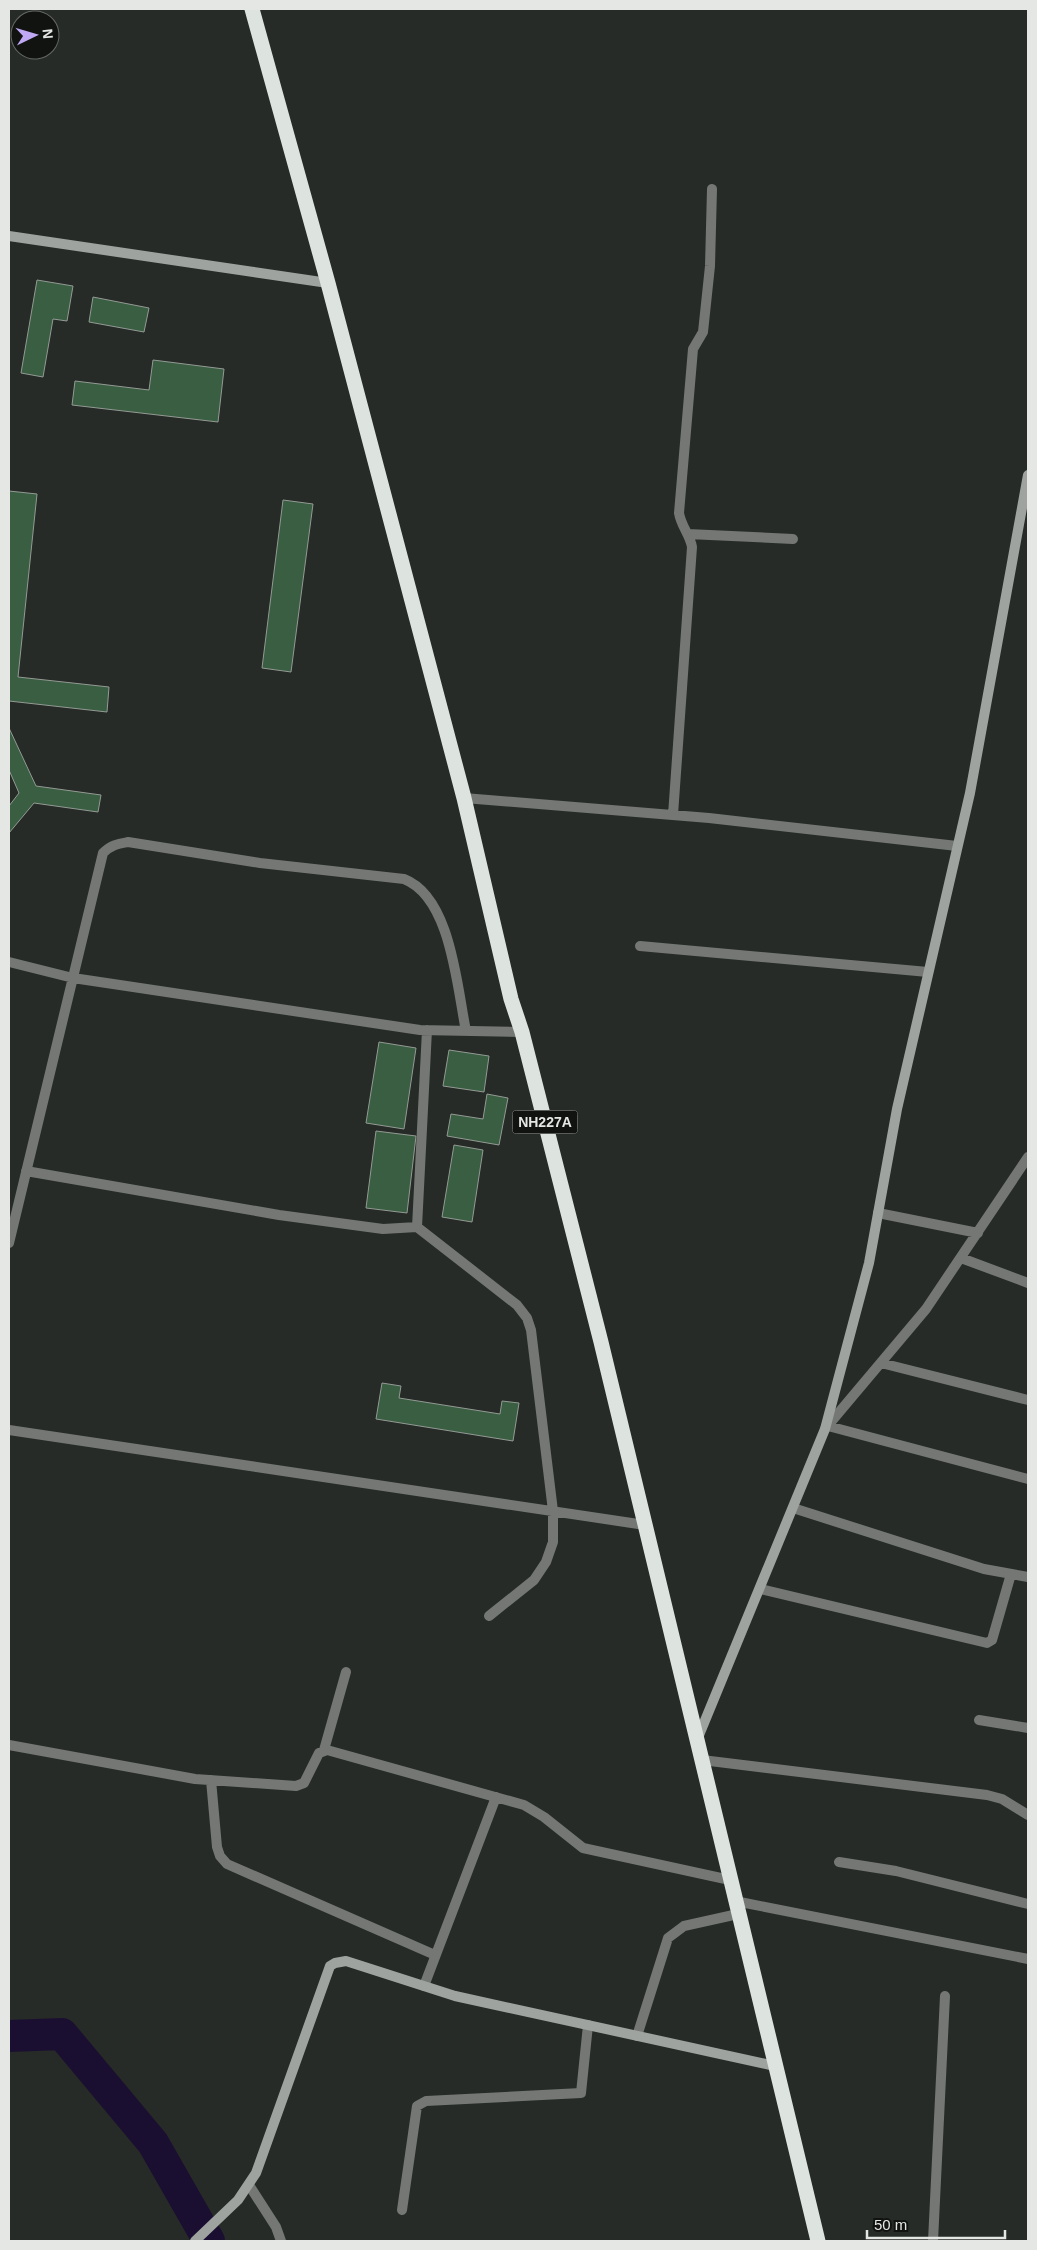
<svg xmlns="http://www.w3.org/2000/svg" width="1037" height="2250" viewBox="0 0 1037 2250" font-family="Helvetica,sans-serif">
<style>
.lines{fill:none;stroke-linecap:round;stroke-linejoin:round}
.river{stroke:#1b0f31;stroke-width:32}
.building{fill:#395e41;stroke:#949a95}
.street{stroke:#747774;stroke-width:10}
.secondary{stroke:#9ea39f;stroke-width:10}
.highway{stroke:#dde3de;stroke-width:15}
.labels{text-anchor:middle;stroke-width:4;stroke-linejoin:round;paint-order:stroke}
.shield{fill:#111311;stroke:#a5a7a5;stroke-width:1}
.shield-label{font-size:14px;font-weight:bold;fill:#e4e7e4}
</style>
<rect width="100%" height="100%" fill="#262b27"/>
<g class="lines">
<path class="river" d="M9,2036l53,-2 91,109 56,98"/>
</g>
<path class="building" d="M37,280l36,6 -6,35 -14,-2 -10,58 -22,-4z
M93,297l56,11 -5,24 -55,-10z
M153,360l71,9 -6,53 -146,-17 3,-24 74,9z
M9,491l28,3 -19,183 91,10 -2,25 -98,-11z
M283,500l30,4 -22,168 -29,-4z
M9,728l27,58 65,9 -3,17 -64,-9 -25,30v-27l10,-13 -10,-23z
M379,1042l37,6 -12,81 -38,-6z
M449,1050l40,6 -5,36 -41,-6z
M487,1094l21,4 -9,47 -52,-9 4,-22 32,5z
M376,1131l40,5 -9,77 -41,-5z
M454,1145l29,5 -11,72 -30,-5z
M382,1383l19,3 -2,12 101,16 2,-13 17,2 -6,38 -137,-22z"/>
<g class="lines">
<path class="street" d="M688,534l105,5
M464,798l245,20 248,28
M673,815l19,-268c-2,-12 -11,-21 -13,-34l14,-164 10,-17 7,-66 2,-77
M640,946l288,26
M9,962l64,16 347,52 102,2
M26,1171l253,44 104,14 34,-2 10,-197
M878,1213l100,20
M417,1227l100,78 10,13 4,12 22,181v31l-7,20 -12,18 -45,36
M9,1243l94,-390c8,-8 14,-9 25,-11l132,21 144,16c47,18 53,108 62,152
M961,1258l67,25
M881,1363l147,37
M828,1426l200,53
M825,1429l101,-120 102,-152
M9,1430l636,95
M793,1508l191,61 44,8
M760,1589l227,54 5,-3 19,-66
M979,1720l49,8
M9,1745l186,34 101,7 8,-3 15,-30 8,-3 197,55 20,12 39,31 147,32
M324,1750l22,-78
M702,1760l285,35 15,4 26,16
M211,1780l6,67 3,9 7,8 208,91
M839,1862l57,9 132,33
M735,1901l293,58
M424,1986l72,-189
M637,2036l31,-98 16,-12 54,-12
M249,2185l27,42 5,14
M402,2210l15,-104 9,-5 155,-8 7,-68
M933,2241l12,-245"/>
<path class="secondary" d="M9,236l319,47
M697,1740l128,-311 44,-166 28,-154 73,-316 58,-318
M195,2241l43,-41 18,-27 74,-207 5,-3 11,-2 109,35 320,70"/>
<path class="highway" d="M252,9l76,274 136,515 47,201 11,33 79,310 217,899"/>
</g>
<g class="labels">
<rect class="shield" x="512.5" y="1110.5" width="65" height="23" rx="4"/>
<g class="shield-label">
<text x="545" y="1127">NH227A</text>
</g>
</g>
<rect width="1037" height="2250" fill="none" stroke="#e4e7e4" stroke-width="20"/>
<g transform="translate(35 35) rotate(85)"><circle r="24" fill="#111311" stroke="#656865"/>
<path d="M0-4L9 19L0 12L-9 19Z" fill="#bfa9f4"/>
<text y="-8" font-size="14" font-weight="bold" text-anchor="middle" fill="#e4e7e4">N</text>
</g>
<path d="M867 2230v8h138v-8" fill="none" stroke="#e4e7e4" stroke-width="2.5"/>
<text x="874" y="2230" font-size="15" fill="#e4e7e4" stroke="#111311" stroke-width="4" paint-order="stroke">50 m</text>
</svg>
